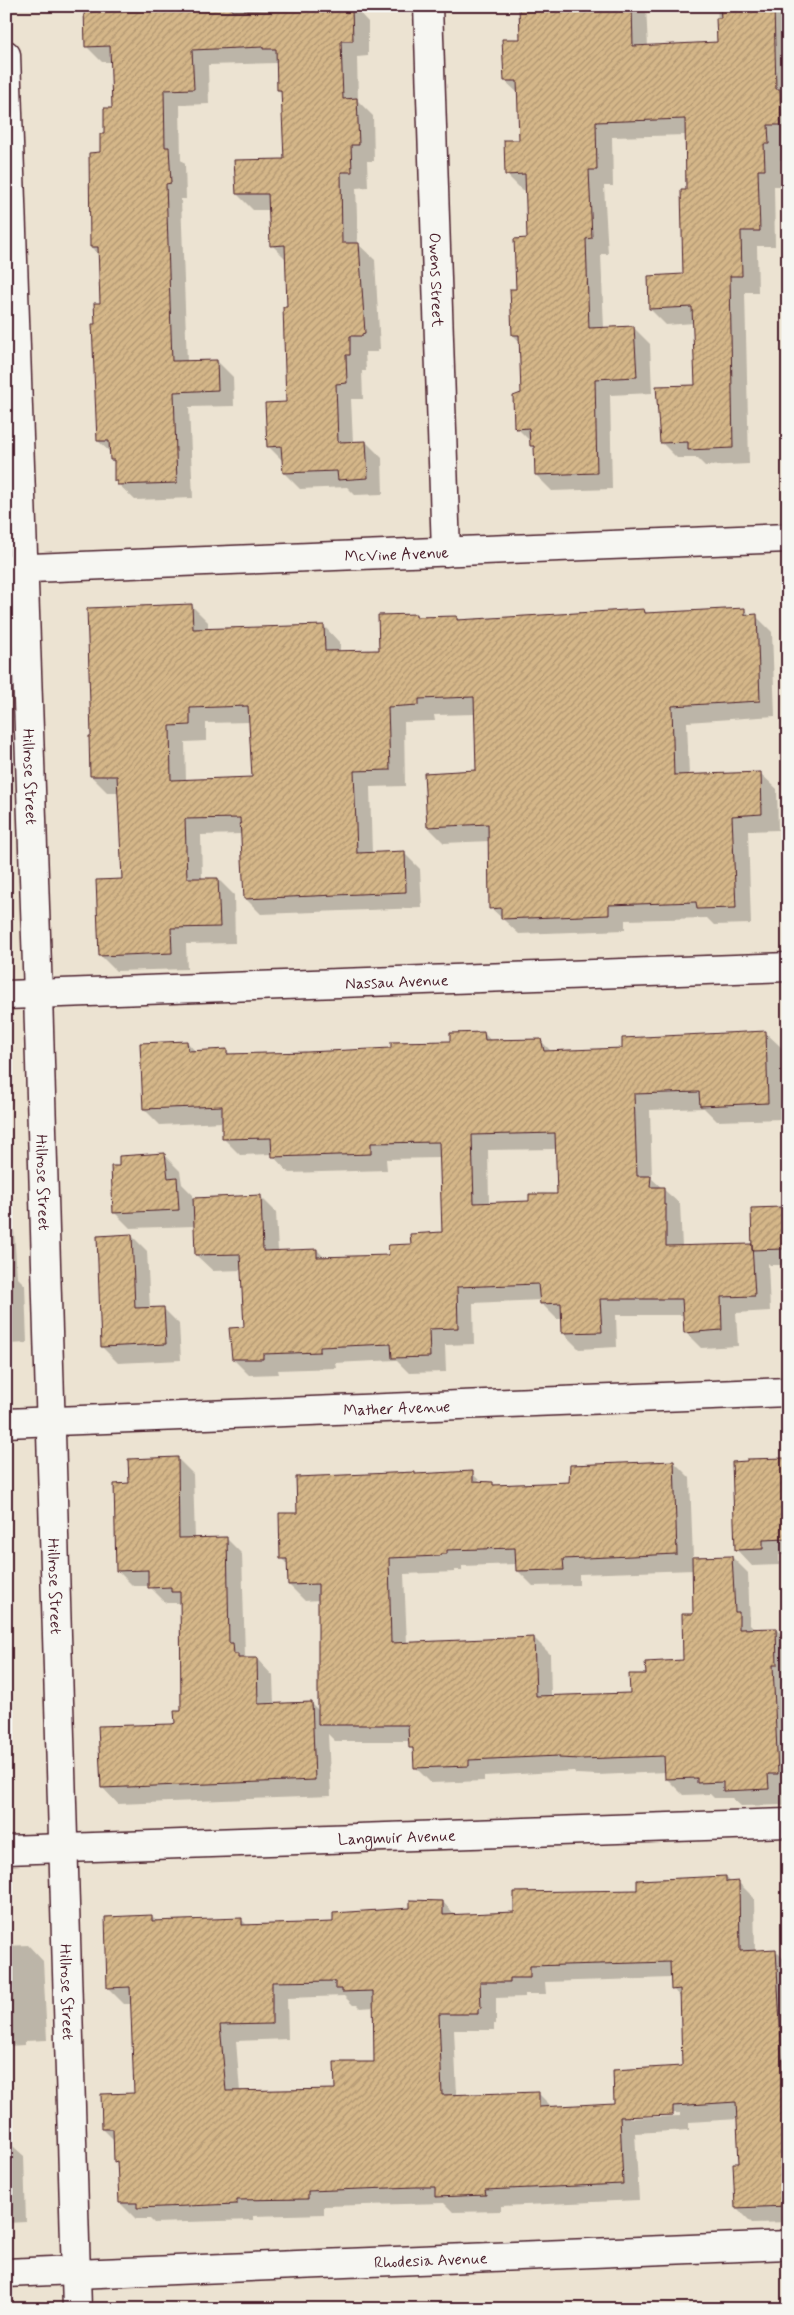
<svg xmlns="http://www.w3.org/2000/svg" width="794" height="2315" viewBox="0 0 794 2315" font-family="Mynerve,sans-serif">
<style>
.shadow{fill:#0003;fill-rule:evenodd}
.building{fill:url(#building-hatch);stroke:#4a1f2b;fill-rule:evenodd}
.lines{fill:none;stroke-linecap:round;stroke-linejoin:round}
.minor-casing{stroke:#4a1f2b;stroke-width:31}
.tertiary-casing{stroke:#4a1f2b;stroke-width:31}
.minor{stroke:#f6f6f2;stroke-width:28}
.tertiary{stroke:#f6f6f2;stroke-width:28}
.labels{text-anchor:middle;stroke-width:4.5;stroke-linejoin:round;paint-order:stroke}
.street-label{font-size:16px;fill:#4a1f2b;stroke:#f6f6f2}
</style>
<defs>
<pattern id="building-hatch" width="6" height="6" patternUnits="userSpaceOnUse" patternTransform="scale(1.25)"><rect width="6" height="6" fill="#d5b789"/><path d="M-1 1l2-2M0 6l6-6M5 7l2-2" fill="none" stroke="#af9470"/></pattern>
</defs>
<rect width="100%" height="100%" fill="#ece3d2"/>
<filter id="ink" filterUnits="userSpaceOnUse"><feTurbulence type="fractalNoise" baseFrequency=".02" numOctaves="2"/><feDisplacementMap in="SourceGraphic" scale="10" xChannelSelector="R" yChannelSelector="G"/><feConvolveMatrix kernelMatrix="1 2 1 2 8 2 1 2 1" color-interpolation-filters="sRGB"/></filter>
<g filter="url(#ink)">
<path class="shadow" d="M85,6h268l15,16v34l-11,1 1,44 15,15 1,45h-7l1,26 -12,1 2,56 17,16 5,89h-2v3h-13l1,19h-4l1,28h-12l2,44 13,-1 16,16 1,36 -28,1 -8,-8 -47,2 -16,-16v-11l-16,-16 19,-43 1,-95 -1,-48 -15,-15 -2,-35h-17l-16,-16 48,-34 -2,-66 -5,-4 -1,-27 -69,2 1,39 -29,1 1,55 4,4 1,35h-5l6,163 30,-1 16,16 1,29 -45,1 4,91 -58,2 -20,-19v-18l-4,-3v-7l-13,-12 -2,-116 6,-21 -2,-48 -9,-9 11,-94 12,-44 -2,-47h-10l-16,-16z
M521,6h125l2,41 71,-4 -2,-37h71v134h-4v20h-4v26h-6l1,60h-18l1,46h-13l4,172 -44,2 -8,-8h-20l-16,-16 35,-56 -2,-63 -28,2 -16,-16 34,-34 4,-83 -1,-57 -75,2 1,49h-9l4,68h-7l3,75 30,-1 16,16 2,49 -42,2 2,94 -60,2 -16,-16 -1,-25 -4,-4v-4l-16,-16 8,-32 -2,-51 -8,-8 4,-45 11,-51 -1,-49 -4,1 -16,-16 13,-34 -1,-47 -14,-13 16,-41z
M192,606l16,16v7l116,-3 16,17v9l41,-1 34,-36 4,3 37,-1 4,4 184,-11 4,4 96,-5 7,7h5l16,16 3,84 -88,6 2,54 71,-3 17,16 1,41 -30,1 3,93 -37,1 -7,-7 -82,2v10l-106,4 -28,-26 -1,-67 -46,2 -16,-16 50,-56 -2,-57 -42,1 1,6 -31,1 1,64 -35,1 2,67 32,-1 16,16 2,39 -161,6 -16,-16 -3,-64 -41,1 1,44h16l16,16 1,48 -49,1 1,25 -71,2 -16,-16 23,-75 -4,-88h-12l-16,-16zM250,722l3,56 -67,2 -1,-38 21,-1v-18z
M765,1032l17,16 2,71 -67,2 -13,-13 -54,2 2,69 28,25 2,43 69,-2 31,-37 6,6v51h-18l-2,-2 2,48 -34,2 2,33 -37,2 -16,-16 -1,-17h-68l1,32 -38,2 -16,-16 -1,-14h-5l-16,-16v-3l-68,3 1,41 -29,1 1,27 -37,1 -13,-13 -61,3 1,5 -58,2 1,4 -30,1 -16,-16 12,-31 -3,-58 -29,1 -17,-16 -1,-29 -65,2 -16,-16 50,-57 16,16 2,13 11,11v5l67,-4 16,16 2,40 39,-2 8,8 65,-2 53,-22 -2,-76 -55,1 1,11 -98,3 -16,-17v-2l-33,1 -16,-16 -1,-17 -63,3 -16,-16 43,-67 9,10 30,-2 5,5 161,-6 59,-7 33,-9 8,9 49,-1 11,11 71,-3zM557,1149l2,46 -29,7 -41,1 -1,-53z
M6,1224l8,7 3,46 8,8 2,58 -19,1v5h-2z
M131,1235l16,16 3,58 13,-1 16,16 2,36 -63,3 -16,-16z
M177,1458l16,16 2,65 31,-1 16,16 3,102 3,4 9,-1 16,17 1,29 37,-2 8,8v-111l-14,1 -16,-16v-19l-7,-7 16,-45 116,-41 2,2 56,-2 10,10h10l3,3 75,-3 104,-21 16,16 3,81 39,-2 16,16 2,52 5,5 21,-1 12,12v149h-4v15l-43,1 -9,-8h-18l-4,-4 -27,1 -16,-16 -1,-7 -68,3 -22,-1 -2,-3 -90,5v5l-53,2 -16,-16 -1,-16 -4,-4v-6h-75l-7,-7 3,62 -213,8 -16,-17 74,-62 7,-13 -2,-109h-15l-17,-17h-16l-16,-16 14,-86zM517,1564v6l16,16 46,-1v-11l115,-4 1,45 -10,47 -38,13 -16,19 -80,3 -1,-43 -16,-16 -127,6 -3,-70 51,-2v-2h7v-4z
M784,1459l4,3v93h-9v10l-27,1 -16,-17z
M726,1877l5,6 7,-1 16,16 1,53h21l12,12v259l-36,1 -16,-16 4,-43 -2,-45 -49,3v8l-54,3 4,67 -138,6v5l-48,1 -9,-9 -120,3v8l-71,2v4l-99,3 -4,-4h-14l-16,-16 -1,-38 -4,-4 -1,-21 -11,-11 32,-35 -3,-90h-8l-16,-16 44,-72 5,6 84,-3 7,7 86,-3 109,-21 13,14 60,-2 123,-23zM672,1978l1,11 8,9 3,69 -69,38 -62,3 -15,-15 -81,2 -3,-65h40v-6h2v-26l29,-1v-3h21l-1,-12zM344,1996l9,9h4l3,3 15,-1 1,56 -40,27 -96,2 -4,-51 52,-2 -1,-41zM680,2113v3l-51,2v-3z
M28,1945l15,16 4,79 -22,1v4l-19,1v-100z
M6,2140l18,16 2,66 -20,1z"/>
<path class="building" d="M168,6v3l64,-3v5l120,-3 1,33h-12l2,58 14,-1 2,47h-8l1,27h-11l1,71h17l6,90 -3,1v2h-12v19h-4l1,28 -11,1 2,58 28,-1 2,37 -30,2 -1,-9 -54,2 -2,-27 -14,1 -2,-44 21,-1 -3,-95h4l-2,-62 -15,1 -2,-52h-32l-2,-34 50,-1 -3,-69h-4l-1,-41h-13v-2l-71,3 2,39 -30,1 1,57h4l2,36 -5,1 6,177 45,-1 1,30 -44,2 3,91 -60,2v-4h-3v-21h-4l-1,-19h-12l-5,-117h3l-1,-21h6l-2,-56h-8l-1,-94 11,-1v-18h4v-26h8l-2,-62 -25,1 -1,-39z
M519,6h113l1,40 84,-4 -1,-24h5l-1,-12h54l2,83h4l1,36h-13l1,19h-5l1,26h-7l2,61h-19l1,45h-12l3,172 -45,2v-8l-28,1 -4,-57 39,-1 -3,-78 -43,2 -1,-33 35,-2 -2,-84h5l-1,-71 -89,3 1,48h-8l3,68 -6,1 3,89 45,-2 3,51 -42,2 2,94 -62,2 -1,-29h-4l-1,-18 -13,1 -2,-2 -1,-31 8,-3 -2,-58h-7l-2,-46h6l-2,-50 13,-1 -2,-64 -20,1 -1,-35h15l-2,-59h-13l-2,-42h18z
M192,604l1,25 131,-4 1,26 54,-1 -1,-35 38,-1v3l41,-1v4l187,-11 1,4 100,-5v7l12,-1 3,87 -88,5 2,69 87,-3 1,42 -30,2 4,92 -39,1 -1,-7 -87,3v10l-108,4v-11l-12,1 -1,-85 -61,3 -3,-54 52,-3 -2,-73 -55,2v6l-31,2 2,63 -36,1 3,82 48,-2 1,41 -162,7 -4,-81 -55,1 2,59h31l2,49 -49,1 1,25 -73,3 -3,-76 26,-1 -5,-103h-27l-1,-40h2l-4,-128zM248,706l4,71 -81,3 -1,-54 20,-1v-17z
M766,1031l2,72 -68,3 -1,-14 -65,2 3,82h14l-1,11h14v18h2v41l86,-2 3,52 -34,1 1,33 -38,3 -2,-34h-82l2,33 -40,1 -1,-30 -21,1 -2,-20 -81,3 1,41 -29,1 1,28 -38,1 -1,-14 -71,3v5l-57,2v5h-31l-3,-31 15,-1 -4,-73 -45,1 -2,-57 68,-3 2,56 54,-2v8l72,-2 -1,-10 23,-1 -1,-10 32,-2 -3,-90 -68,1v11l-99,3 -1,-19 -49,1v-33l-79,3 -3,-66 47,-2 1,10 39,-2v5l80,-2 84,-4v-6l59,-1v-8l34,-1 1,8 56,-1 3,12 78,-3v-10zM555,1133l2,61h-28v7l-55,2 -2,-68z
M165,1153l3,25 9,-1 2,33 -66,3 -2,-47h8v-10z
M782,1207l1,42 -31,1 -1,-42z
M132,1234l3,74 29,-1 2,37 -65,3 -4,-111z
M178,1457l1,81 48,-1 2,106h4l1,11h4v4h19l1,46 54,-2 3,78 -214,8 -3,-62 74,-2 3,-1 -1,-12h7l-1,-119h-9v-5l-23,1v-18l-32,1 -2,-87 15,-1 -1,-24z
M785,1458l3,81 -25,1v9l-28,1 -3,-88 15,-1v-2z
M674,1461l3,93 -114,5 1,11 -48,1 -1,-23 -68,2v4h-7v2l-51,2 2,85 143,-6 2,59 94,-3 -1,-19h17l-1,-12 38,-2 -1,-46h11l-1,-57 40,-1 3,56h4v17l37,-1 1,37h-4l5,109h-10l1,15 -46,2v-9l-26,1v-5l-32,1 -1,-23 -83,3 -22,-1v-2l-90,4v6l-55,2 -1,-20h-4l-1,-23h-90v-141l-30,1 -1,-26h-7l-1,-46h18l-1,-36 119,-5v2l58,-3v10l20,1v3l76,-3 1,-17z
M726,1876v6l13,-1 1,70 36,-2 7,132h5v125l-53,2 -2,-45h6l-3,-61 -63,4v9l-53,2 3,67 -138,6 1,5 -51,2v-10h-19l-108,4v8l-71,1v4l-100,4v-5h-18l-2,-42 -3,1 -1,-33h-11l-1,-35 33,-1 -4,-106 -23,1 -2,-71 47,-2v6l90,-3v7l91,-3v-9l77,-5v-8l33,1v14l71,-3v-20l123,-2v-10zM670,1962l1,28 9,-1 2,77 -69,4 1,33 -75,4v-15l-97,3 -3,-81h39v-5l3,-1 -1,-26h30v-4h20v-12zM335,1981v8h7v3l31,-1 1,71h-40l1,27 -109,2 -6,-66 52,-1v-42z"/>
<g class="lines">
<g class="minor-casing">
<g id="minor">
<path id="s1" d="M428,6l18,546"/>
<path id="s2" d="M6,995l782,-28"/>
<path id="s3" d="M6,1423l782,-31"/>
<path id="s4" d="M6,1850l782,-27"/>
<path d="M6,2273l69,-3"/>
<path id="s5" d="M75,2274l713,-29"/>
</g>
</g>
<g class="tertiary-casing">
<g id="tertiary">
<path id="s6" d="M6,55l32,940 39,1314"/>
<path id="s7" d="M6,569l782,-31"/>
</g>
</g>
<use href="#minor" class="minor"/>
<use href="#tertiary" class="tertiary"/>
</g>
</g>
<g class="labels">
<g class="street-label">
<text dy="6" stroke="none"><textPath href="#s1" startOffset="274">Owens Street</textPath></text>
<text dy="6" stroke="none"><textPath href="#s7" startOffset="391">McVine Avenue</textPath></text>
<text dy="6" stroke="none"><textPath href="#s6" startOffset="722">Hillrose Street</textPath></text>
<text dy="6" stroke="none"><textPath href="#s2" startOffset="391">Nassau Avenue</textPath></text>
<text dy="6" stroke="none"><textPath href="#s6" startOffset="1128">Hillrose Street</textPath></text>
<text dy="6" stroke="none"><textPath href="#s3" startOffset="391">Mather Avenue</textPath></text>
<text dy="6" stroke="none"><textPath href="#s6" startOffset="1532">Hillrose Street</textPath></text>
<text dy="6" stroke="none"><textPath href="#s4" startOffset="391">Langmuir Avenue</textPath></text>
<text dy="6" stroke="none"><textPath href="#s6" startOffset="1938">Hillrose Street</textPath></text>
<text dy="6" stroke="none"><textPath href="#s5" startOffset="356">Rhodesia Avenue</textPath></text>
</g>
</g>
<rect width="794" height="2315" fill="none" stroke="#f6f6f2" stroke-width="25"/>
<rect x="12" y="12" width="769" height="2290" fill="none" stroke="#4a1f2b" stroke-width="2" filter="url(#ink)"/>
</svg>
